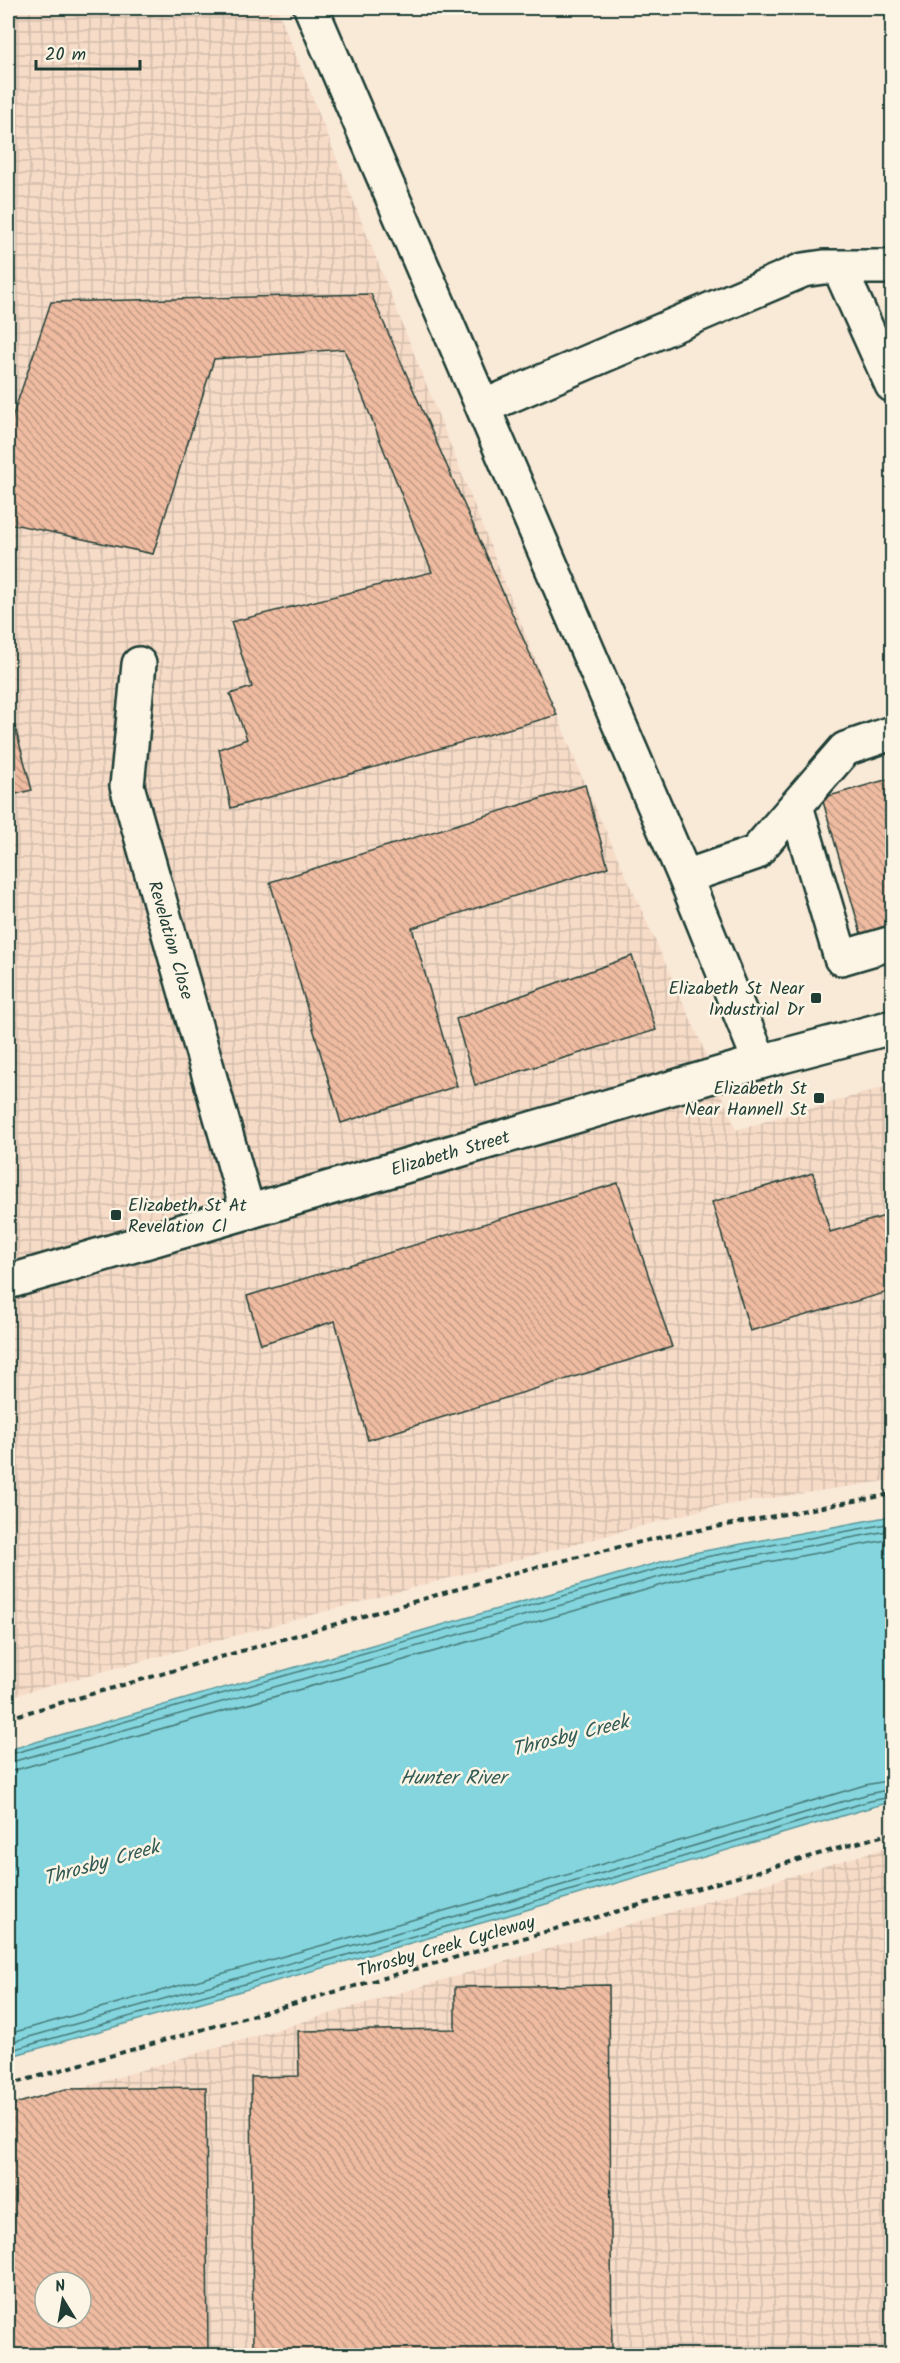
<svg xmlns="http://www.w3.org/2000/svg" width="900" height="2363" viewBox="0 0 900 2363" font-family="Kalam,sans-serif">
<style>
.industrial{fill:url(#industrial-grid);fill-rule:evenodd}
.water{fill:#84d5de;stroke:#5c989a;stroke-width:1.5}
.lines{fill:none;stroke-linecap:round;stroke-linejoin:round}
.shore{stroke:#477a78;stroke-width:1.5}
.building{fill:url(#building-back-hatch);stroke:#1f3d34;stroke-width:1.5;fill-rule:evenodd}
.minor-casing{stroke:#1f3d34;stroke-width:38}
.major-casing{stroke:#1f3d34;stroke-width:38}
.path{stroke:#1f3d34;stroke-width:4;stroke-dasharray:6 4.5;stroke-linecap:butt}
.minor{stroke:#fcf5e5;stroke-width:33}
.major{stroke:#fcf5e5;stroke-width:33}
.poi-dot{fill:#1f3d34;stroke:#fcf5e5;stroke-width:2}
.labels{text-anchor:middle;stroke-width:5;stroke-linejoin:round;paint-order:stroke}
.street-label{font-size:18px;fill:#1f3d34;stroke:#fcf5e5}
.poi-label{font-size:18px;fill:#1f3d34;stroke:#fcf5e5;text-anchor:end}
.water-label{font-size:20px;font-style:italic;fill:#335b56;stroke:#fcf5e5}
</style>
<defs>
<pattern id="industrial-grid" width="8" height="8" patternUnits="userSpaceOnUse" patternTransform="scale(1.5)"><rect width="8" height="8" fill="#f6dbc7"/><path d="M0 4h8M4 0v8" fill="none" stroke="#d2bdac"/></pattern>
<pattern id="building-back-hatch" width="6" height="6" patternUnits="userSpaceOnUse" patternTransform="scale(1.5)"><rect width="6" height="6" fill="#efbba1"/><path d="M-1 5l2 2M0 0l6 6M5-1l2 2" fill="none" stroke="#c19984"/></pattern>
</defs>
<rect width="100%" height="100%" fill="#f9e9d7"/>
<filter id="ink" filterUnits="userSpaceOnUse"><feTurbulence type="fractalNoise" baseFrequency=".0167" numOctaves="2"/><feDisplacementMap in="SourceGraphic" scale="12" xChannelSelector="R" yChannelSelector="G"/><feConvolveMatrix kernelMatrix="1 2 1 2 8 2 1 2 1" color-interpolation-filters="sRGB"/></filter>
<g filter="url(#ink)">
<path class="industrial" d="M8,8h269l308,777 114,253 37,92 156,-45v395l-180,27 -704,190z
M892,1846v509h-884v-245zM45,2282h36v36h-36z"/>
<path class="water" d="M892,1516v286l-20,5 -366,109 -498,141v-307l680,-196z"/>
<g class="lines">
<path class="shore" d="M8,1755l681,-195 203,-37
M8,1763l683,-195 201,-38
M8,1772l456,-129 229,-67 199,-37
M8,2034l492,-139 365,-110 27,-5
M8,2043l494,-140 366,-109 24,-5
M8,2051l497,-141 365,-109 22,-4"/>
</g>
<path class="building" d="M371,294l186,421 -326,93 -12,-59 28,-10 -17,-45 22,-7 -21,-65 201,-50 -88,-223 -130,10 -61,195 -145,-31v-93l43,-128z
M12,716l20,74 -24,6v-79z
M892,778v151l-30,8 -40,-139z
M585,785l23,82 -196,61 45,158 -116,37 -71,-241z
M632,956l24,74 -181,55 -19,-66z
M813,1173l17,59 62,-18v77l-142,40 -38,-129z
M618,1183l54,164 -304,93 -33,-119 -74,23 -14,-48z
M609,1985l3,371h-359l-2,-279 48,-1 -1,-45 157,-2v-42z
M206,2087l2,269h-200v-250l58,-17zM45,2282h36v36h-36z"/>
<g class="lines">
<g class="minor-casing">
<path id="minor" d="M311,8l374,869 75,185
M839,267l53,118
M483,407l320,-137 21,-3h68
M139,664l-12,122 121,426
M796,806l45,152 51,-15
M685,877l70,-24 90,-104 47,-16"/>
</g>
<g class="major-casing">
<path id="major" d="M8,1282l752,-220 132,-35"/>
</g>
<path class="path" d="M8,1718l516,-148 133,-32 235,-44
M8,2085l884,-252"/>
<use href="#minor" class="minor"/>
<use href="#major" class="major"/>
</g>
</g>
<g class="poi-dot">
<rect x="810" y="992" width="12" height="12" rx="3"/>
<rect x="813" y="1092" width="12" height="12" rx="3"/>
<rect x="110" y="1209" width="12" height="12" rx="3"/>
</g>
<g class="labels">
<g class="street-label">
<text transform="translate(171 940) rotate(74)" y="6">Revelation Close</text>
<text transform="translate(450 1153) rotate(-16)" y="6">Elizabeth Street</text>
<text transform="translate(446 1946) rotate(-16)" y="6">Throsby Creek Cycleway</text>
</g>
<g class="poi-label">
<text x="804" y="994">Elizabeth St Near<tspan x="804" dy="21">Industrial Dr</tspan></text>
<text x="807" y="1094">Elizabeth St<tspan x="807" dy="21">Near Hannell St</tspan></text>
<text x="128" y="1211" text-anchor="start">Elizabeth St At<tspan x="128" dy="21">Revelation Cl</tspan></text>
</g>
<g class="water-label">
<text transform="translate(570 1735) rotate(-14)" y="7">Throsby Creek</text>
<text x="453" y="1784">Hunter River</text>
<text transform="translate(101 1862) rotate(-16)" y="7">Throsby Creek</text>
</g>
</g>
<rect width="900" height="2363" fill="none" stroke="#fcf5e5" stroke-width="30"/>
<rect x="15" y="15" width="870" height="2333" fill="none" stroke="#1f3d34" stroke-width="2" filter="url(#ink)"/>
<g transform="translate(63 2300) rotate(349)"><circle r="28" fill="#fcf5e5" stroke="#a4ab9e" stroke-width="1.5"/>
<path d="M0-4.5L10 22L0 15L-10 22Z" fill="#1f3d34"/>
<text y="-9" font-size="16" font-weight="bold" text-anchor="middle" fill="#1f3d34">N</text>
</g>
<path d="M36 60v9h104v-9" fill="none" stroke="#1f3d34" stroke-width="3"/>
<text x="45" y="60" font-size="18" fill="#1f3d34" stroke="#fcf5e5" stroke-width="4.5" paint-order="stroke">20 m</text>
</svg>
